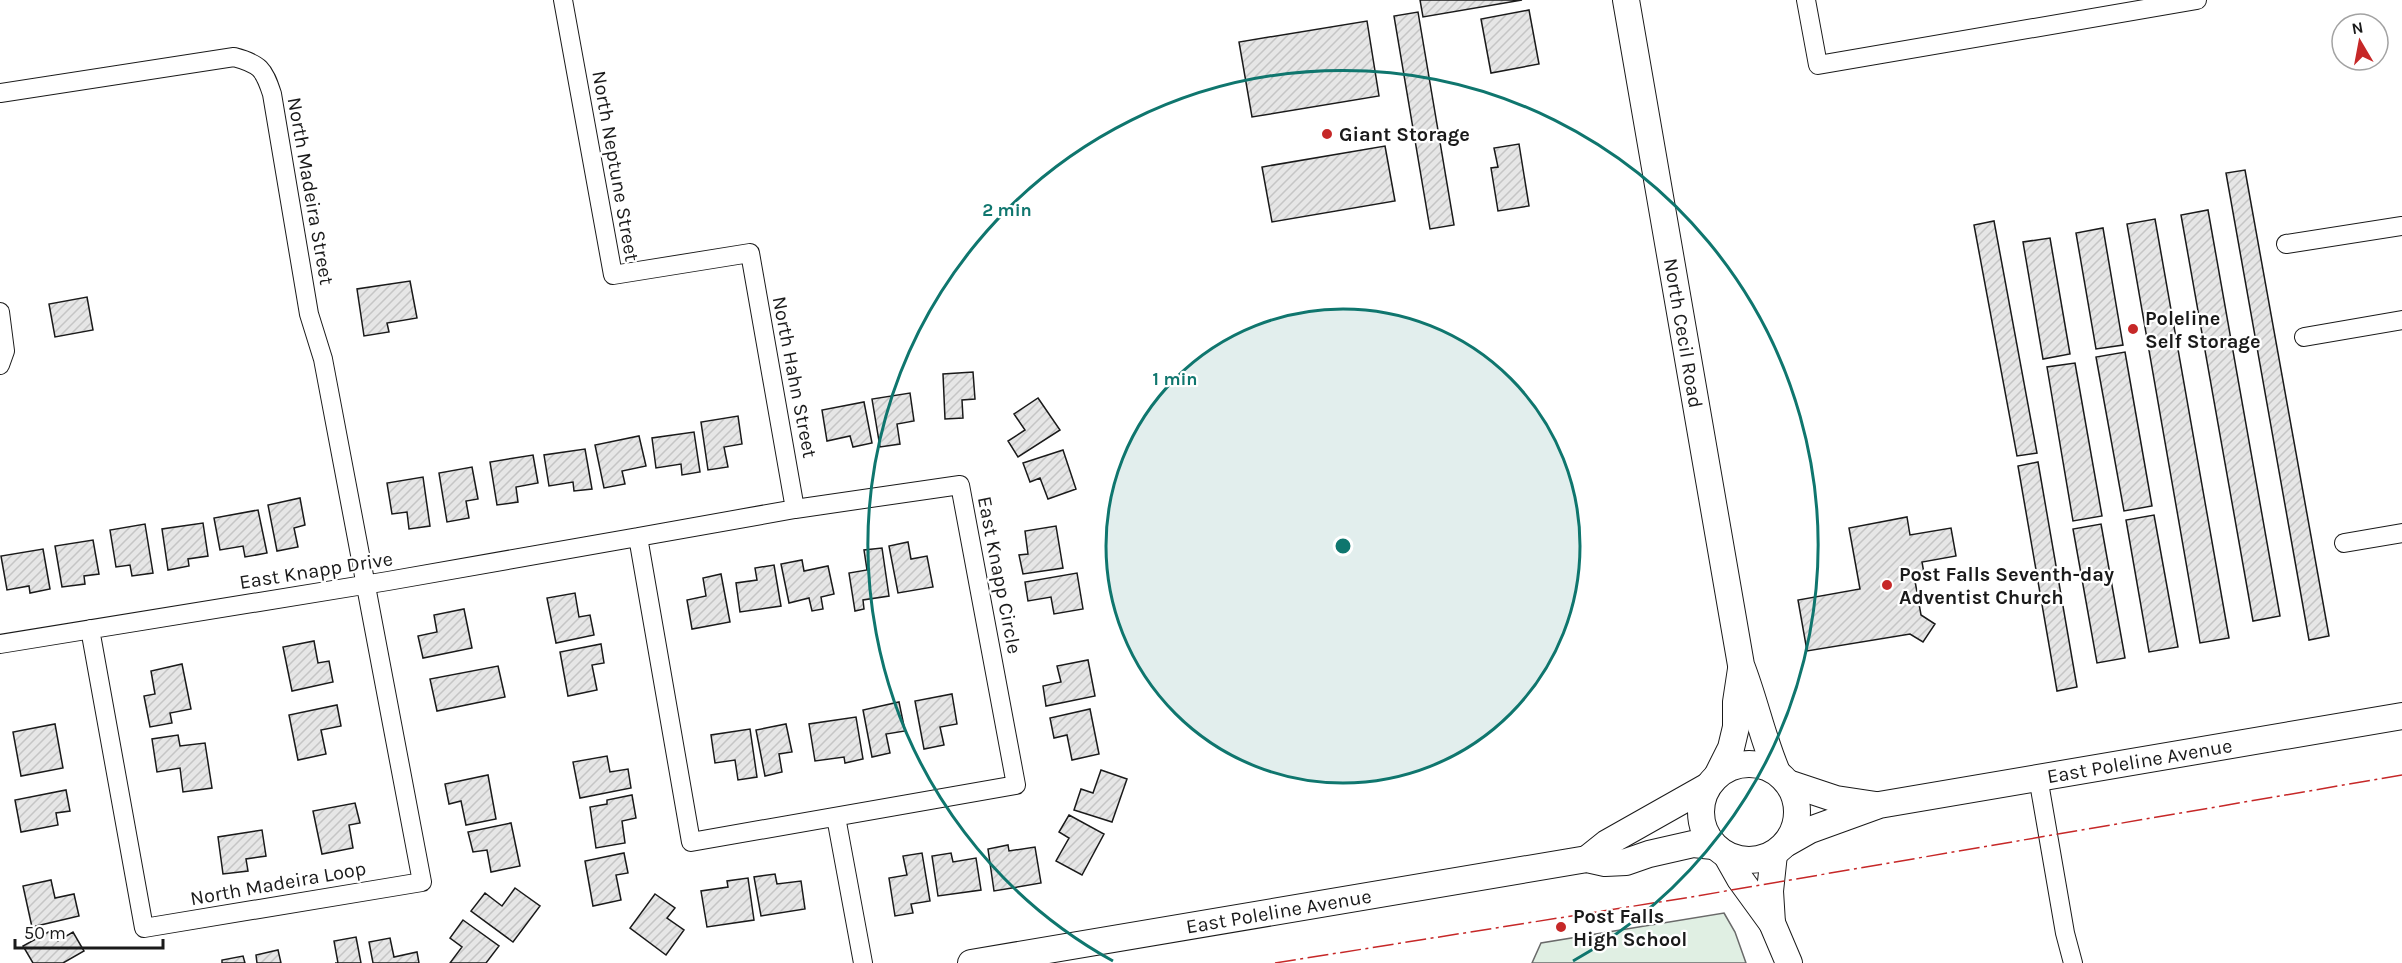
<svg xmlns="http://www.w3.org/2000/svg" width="2402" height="963" viewBox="0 0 2402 963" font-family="Karla,sans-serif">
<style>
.pitch{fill:#e0efe3;stroke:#6a6a6a;stroke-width:1.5}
.building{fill:url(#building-hatch);stroke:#1a1a1a;stroke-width:1.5}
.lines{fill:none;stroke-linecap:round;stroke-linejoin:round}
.street-casing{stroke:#1a1a1a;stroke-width:20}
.secondary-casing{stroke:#1a1a1a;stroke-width:28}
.street{stroke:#fff;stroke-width:18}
.secondary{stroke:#fff;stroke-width:26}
.power{stroke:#c62828;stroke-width:1.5;stroke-dasharray:21 4.5 3 4.5;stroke-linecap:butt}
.ring{fill:none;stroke:#0f766e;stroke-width:3}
.poi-dot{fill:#c62828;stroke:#fff;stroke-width:2}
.labels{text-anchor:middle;stroke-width:4.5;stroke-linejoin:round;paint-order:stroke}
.poi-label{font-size:20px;font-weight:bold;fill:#1a1a1a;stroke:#fff;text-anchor:start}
.street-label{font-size:20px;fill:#1a1a1a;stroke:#fff}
.centre{fill:#0f766e;stroke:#fff;stroke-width:3}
.ring-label{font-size:18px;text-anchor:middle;font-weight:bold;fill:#0f766e;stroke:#fff;stroke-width:4.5;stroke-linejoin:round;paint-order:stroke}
</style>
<defs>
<pattern id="building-hatch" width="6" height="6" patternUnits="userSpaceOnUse" patternTransform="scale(1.5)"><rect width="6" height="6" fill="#e6e6e6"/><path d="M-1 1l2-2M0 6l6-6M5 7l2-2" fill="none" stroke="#c5c5c5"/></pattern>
</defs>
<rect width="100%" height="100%" fill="#fff"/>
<path class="pitch" d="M1724,913l11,19 11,31h-214l9,-20z"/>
<path class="building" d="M1420,0h102l-99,17z
M1529,10l10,54 -48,9 -10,-54z
M1418,12l36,213 -24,4 -36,-213z
M1367,21l12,75 -127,21 -13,-75z
M1519,144l10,62 -31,5 -7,-43 7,-1 -4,-19z
M1385,146l10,55 -123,21 -10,-55z
M2245,170l84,466 -20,4 -83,-467z
M2208,210l72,406 -27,5 -72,-406z
M2155,219l74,419 -29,5 -73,-419z
M1994,221l43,232 -20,3 -43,-231z
M2103,228l20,117 -27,4 -20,-116z
M2050,238l20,116 -27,5 -20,-117z
M410,281l7,37 -30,5 2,9 -25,4 -7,-47z
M87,297l6,33 -38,7 -6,-33z
M2125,352l27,154 -28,5 -28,-154z
M2075,363l27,153 -29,5 -26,-154z
M973,372l2,27 -13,1 1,18 -18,1 -2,-45z
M910,393l4,28 -17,3 3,20 -20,3 -8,-48z
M1038,398l22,32 -42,27 -10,-16 17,-11 -11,-16z
M864,402l8,41 -19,4 -3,-11 -23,5 -5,-31z
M738,416l4,28 -18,3 4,20 -20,3 -7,-48z
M694,432l6,40 -18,3 -1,-11 -25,4 -4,-30z
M639,436l7,30 -24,5 3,13 -21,4 -9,-43z
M585,449l7,40 -18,2 -1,-9 -24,4 -5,-31z
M1063,450l13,39 -28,10 -8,-21 -10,4 -7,-19z
M533,455l5,28 -22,4 2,15 -21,3 -7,-43z
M2038,462l39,225 -20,4 -39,-225z
M472,467l6,32 -12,2 3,17 -22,4 -8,-49z
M423,477l7,49 -21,3 -2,-17 -15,2 -5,-31z
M300,498l5,27 -11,3 4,19 -21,4 -9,-46z
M258,510l9,43 -22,4 -2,-11 -23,4 -6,-32z
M2154,515l24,132 -29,5 -23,-132z
M1907,517l3,18 41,-7 5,28 -34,6 3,17 -10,2 6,34 14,9 -12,18 -13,-8 -103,17 -9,-51 62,-11 -11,-61z
M203,523l5,33 -20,3 1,7 -21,4 -6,-41z
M145,524l8,49 -21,3 -2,-11 -14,2 -6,-37z
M2101,524l24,134 -28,5 -24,-134z
M1056,526l7,42 -40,6 -4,-19 9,-1 -3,-23z
M93,540l6,34 -15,2 1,8 -23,3 -7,-41z
M908,542l3,17 16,-3 6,31 -35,6 -9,-47z
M882,548l7,48 -26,4 1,9 -9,2 -6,-38 18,-3 -3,-20z
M43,549l7,40 -20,4 -1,-7 -22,4 -6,-34z
M802,560l2,11 24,-5 6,28 -13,3 2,12 -11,2 -3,-13 -20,5 -8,-39z
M774,565l7,41 -41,6 -4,-29 21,-3 -2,-12z
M1077,573l6,36 -29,5 -3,-17 -23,4 -3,-19z
M721,574l9,48 -38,7 -5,-29 19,-4 -3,-18z
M575,593l4,24 11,-2 4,20 -38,8 -9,-45z
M464,609l8,39 -49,10 -5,-22 19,-4 -3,-17z
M314,641l4,22 11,-2 4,21 -41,9 -9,-44z
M601,644l3,19 -12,2 5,25 -29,6 -8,-44z
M1088,660l7,36 -49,10 -3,-20 18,-4 -4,-16z
M182,664l9,45 -21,4 2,10 -22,4 -6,-31 11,-2 -4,-23z
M498,666l7,31 -68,14 -7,-32z
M952,694l5,30 -17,3 4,18 -20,4 -9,-48z
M899,702l6,29 -19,3 4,19 -18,4 -9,-47z
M337,705l4,21 -20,4 5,24 -28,6 -9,-45z
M1090,709l9,45 -27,6 -5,-25 -13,3 -4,-20z
M856,717l7,42 -18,4 -1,-6 -29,4 -6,-37z
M55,724l8,44 -42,8 -8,-44z
M786,724l6,28 -13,2 3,18 -17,4 -9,-46z
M750,729l7,48 -19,3 -3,-20 -20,3 -4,-28z
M178,735l2,11 25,-3 7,45 -29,4 -3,-24 -23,4 -5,-33z
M607,756l3,16 18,-3 3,19 -51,10 -7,-36z
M1101,770l26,9 -15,43 -38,-12 7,-21 12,4z
M488,775l8,44 -30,6 -5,-24 -12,3 -4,-20z
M66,790l4,21 -14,2 2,12 -37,7 -6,-32z
M632,795l4,23 -14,3 3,22 -29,5 -6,-41 17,-3v-4z
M355,803l5,20 -11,2 4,23 -31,6 -9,-43z
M1069,815l35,19 -22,41 -26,-14 13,-23 -10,-6z
M511,823l9,43 -29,6 -4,-22 -14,2 -5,-20z
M262,830l4,26 -20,3 2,12 -25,3 -5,-37z
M1008,845l1,6 26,-4 6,36 -47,8 -6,-42z
M624,853l4,20 -12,2 5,25 -28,6 -8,-45z
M922,853l8,48 -19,3 2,9 -18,3 -6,-38 18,-3 -4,-19z
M951,853l2,9 23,-4 5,32 -43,6 -6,-40z
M775,874l2,10 24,-3 4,28 -44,7 -7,-39z
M748,878l6,42 -47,7 -6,-36 27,-4 -1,-6z
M51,880l4,18 19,-4 5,22 -47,11 -9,-41z
M515,888l25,18 -27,36 -42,-31 14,-18 17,13z
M655,894l20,14 -8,10 17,12 -18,25 -36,-27z
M463,920l36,26 -13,17h-36l12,-16 -12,-9z
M52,930l6,11 15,-9 11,19 -21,12h-30l-10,-17z
M356,937l5,26h-26h3l-4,-22z
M390,938l4,19 23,-5 2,11h-46l-4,-21z
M278,950l3,13h-24l-1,-8z
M243,956l2,7h-23v-3z"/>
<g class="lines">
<g class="street-casing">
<path id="street" d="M563,0l50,275 137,-22 45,256
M1806,0l12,65 379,-65
M0,93l234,-36c26,7 30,12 38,37l37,220 14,45 99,523 -278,46 -54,-299
M2286,244l116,-18
M0,312l5,39 -5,14
M2304,337l98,-17
M960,485l56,300 -325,57 -53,-305 157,-28z
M2344,543l58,-10
M0,644l388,-63 250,-44
M2038,777l27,156 8,30
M836,817l27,146"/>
</g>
<g class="secondary-casing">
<g id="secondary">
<path id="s1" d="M1626,0l115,665c14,36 21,72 36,107"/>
<circle cx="1749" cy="812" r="48"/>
<path d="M1718,774l13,-26 5,-21v-25l5,-33"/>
<path d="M1788,783l48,16 40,6"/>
<path id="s2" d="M1787,843l23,-13 69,-25 523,-89"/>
<path d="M1727,856l13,23 32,44 17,40"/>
<path d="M1587,859l20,-16 101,-57"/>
<path d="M1772,923l-2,-32 4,-37"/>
<path id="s3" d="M971,963l616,-104 18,4 21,-1 23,-8 44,-10 20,2"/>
</g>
</g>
<use href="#street" class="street"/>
<use href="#secondary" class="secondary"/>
<path class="power" d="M1275,963l416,-66 711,-122"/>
</g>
<circle cx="1343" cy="546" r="237" fill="#0f766e" fill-opacity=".12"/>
<g class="ring">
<circle cx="1343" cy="546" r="237"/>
<path d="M1113 961A475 475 0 1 1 1573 961"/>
</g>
<g class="poi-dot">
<circle cx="1327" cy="134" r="6"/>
<circle cx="2133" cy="329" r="6"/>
<circle cx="1887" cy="585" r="6"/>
<circle cx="1561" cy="927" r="6"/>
</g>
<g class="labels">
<g class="poi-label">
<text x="1339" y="141">Giant Storage</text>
<text x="2145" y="325">Poleline<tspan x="2145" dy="23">Self Storage</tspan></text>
<text x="1899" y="581">Post Falls Seventh-day<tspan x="1899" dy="23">Adventist Church</tspan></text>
<text x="1573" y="923">Post Falls<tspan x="1573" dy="23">High School</tspan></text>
</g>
<g class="street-label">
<text transform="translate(616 166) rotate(80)" y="7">North Neptune Street</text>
<text transform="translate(311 191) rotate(80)" y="7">North Madeira Street</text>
<text dy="7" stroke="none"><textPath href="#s1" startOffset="338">North Cecil Road</textPath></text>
<text transform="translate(795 377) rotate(79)" y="7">North Hahn Street</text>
<text transform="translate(316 570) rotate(-9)" y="7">East Knapp Drive</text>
<text transform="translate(1000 575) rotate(79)" y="7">East Knapp Circle</text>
<text dy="7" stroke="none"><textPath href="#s2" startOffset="364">East Poleline Avenue</textPath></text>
<text transform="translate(278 883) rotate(-10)" y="7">North Madeira Loop</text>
<text dy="7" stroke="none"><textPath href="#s3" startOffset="312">East Poleline Avenue</textPath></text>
</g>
</g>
<circle cx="1343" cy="546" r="9" class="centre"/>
<g class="ring-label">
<text x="1007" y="216">2 min</text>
<text x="1175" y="385">1 min</text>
</g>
<g transform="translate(2360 42) rotate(350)"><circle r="28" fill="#ffffff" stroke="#a3a3a3" stroke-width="1.5"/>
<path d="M0-4.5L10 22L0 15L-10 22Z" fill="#c62828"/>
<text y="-9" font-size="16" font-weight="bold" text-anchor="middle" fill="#1a1a1a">N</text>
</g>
<path d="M15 939v9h148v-9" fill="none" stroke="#1a1a1a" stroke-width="3"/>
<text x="24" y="939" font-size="18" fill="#1a1a1a" stroke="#ffffff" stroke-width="4.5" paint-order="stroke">50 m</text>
</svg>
